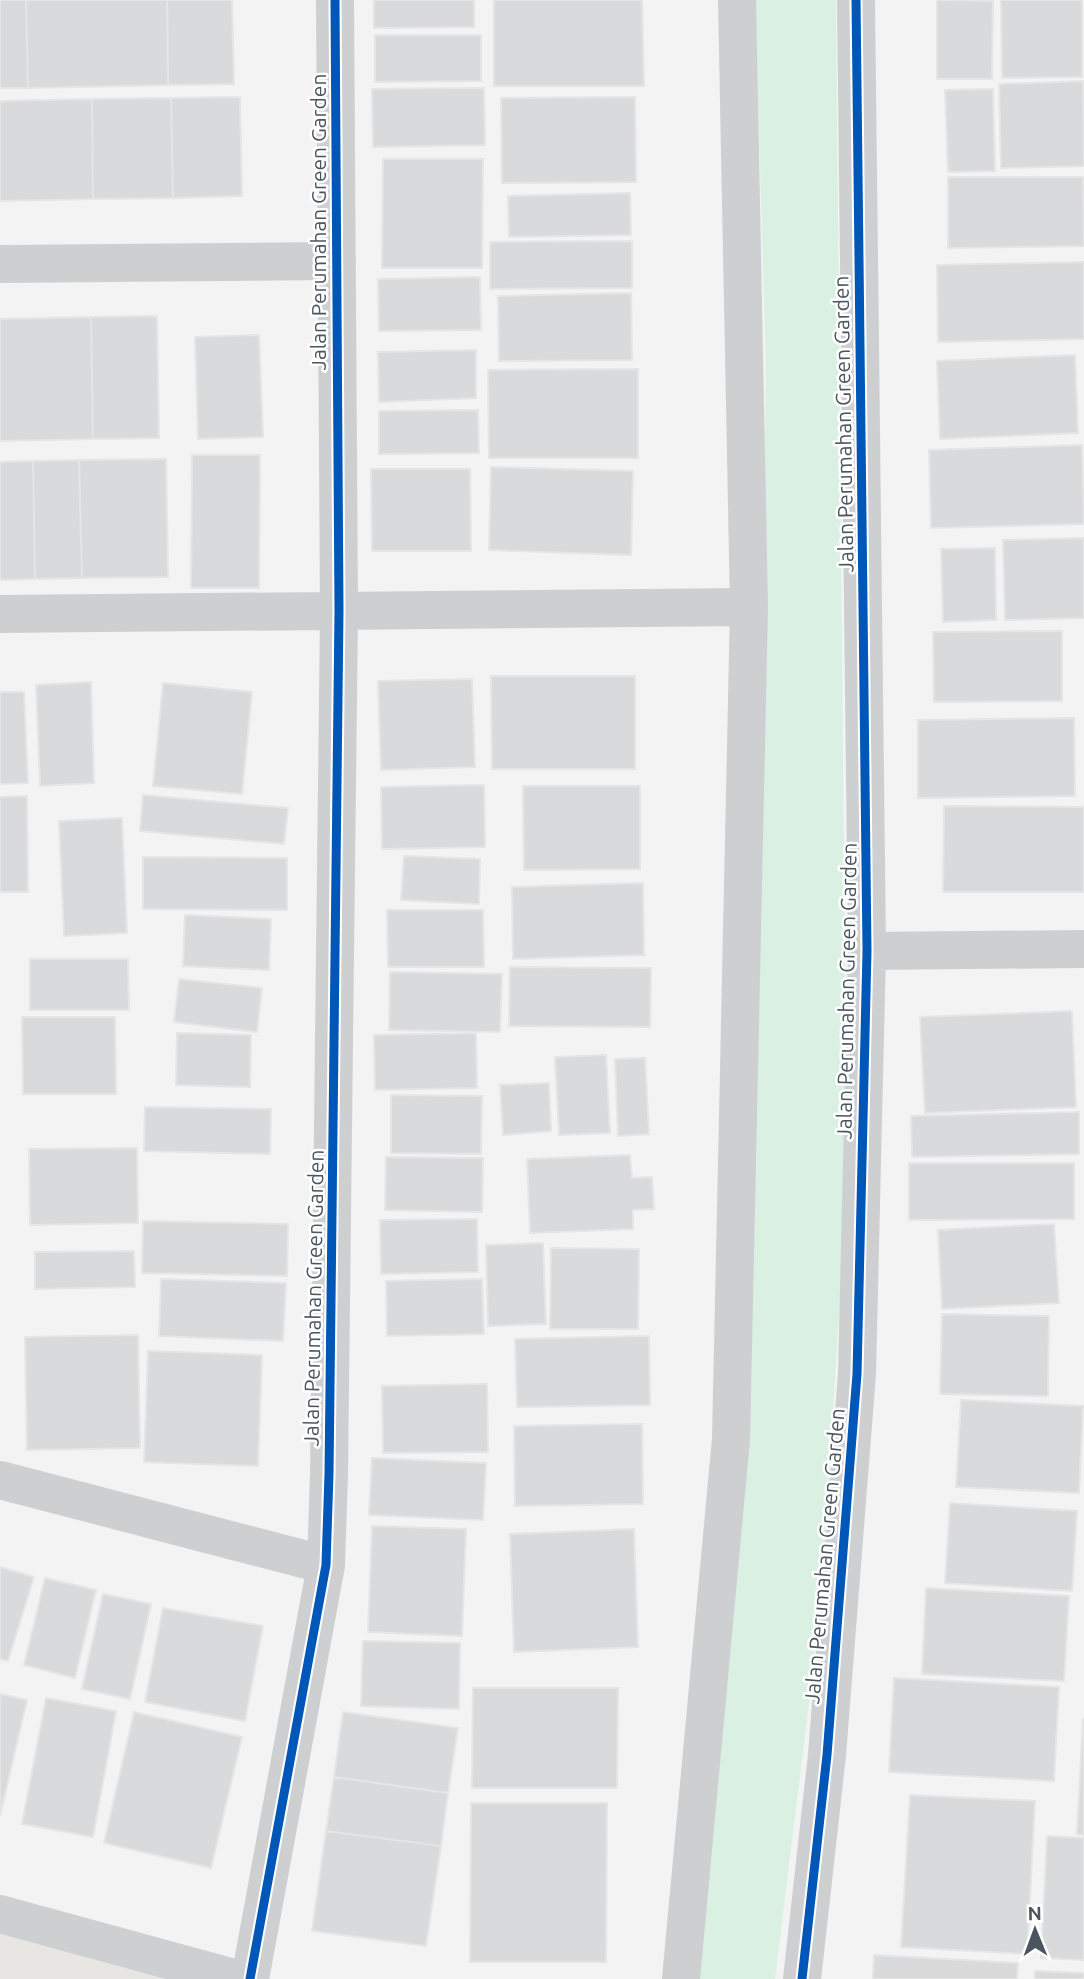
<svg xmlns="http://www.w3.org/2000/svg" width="1084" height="1979" viewBox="0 0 1084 1979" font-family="Ubuntu,sans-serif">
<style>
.commercial{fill:#e7e6e2}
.green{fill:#daf0e3}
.building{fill:#d9dadc;stroke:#e5e5e6;stroke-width:2}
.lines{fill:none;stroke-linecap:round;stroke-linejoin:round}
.minor{stroke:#cdcfd1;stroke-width:38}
.cycleway-casing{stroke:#fff;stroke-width:13}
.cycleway{stroke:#0057b8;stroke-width:9}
.labels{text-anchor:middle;stroke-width:5;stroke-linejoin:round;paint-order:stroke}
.street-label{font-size:21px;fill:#4b555f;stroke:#fff}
</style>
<rect width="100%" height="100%" fill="#f3f3f3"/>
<path class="commercial" d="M0,1911l270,68h-270z"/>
<path class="green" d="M755,0h81l11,1190 -27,423 -45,366h-88l70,-1004 9,-608z"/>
<path class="building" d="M0,0h26l2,88h-28z
M26,0h141l1,85 -140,3z
M167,0h65l2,84 -66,1z
M374,0h100v27l-100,1z
M494,0h148l2,86h-150z
M937,0l56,1 -1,78h-55z
M1001,0h81v77l-80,1z
M375,35h106v46l-106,1z
M1083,81l1,85 -83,2 -2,-84z
M484,88l1,57 -112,2 -1,-58z
M993,89l2,82 -47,1 -3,-82z
M240,97l2,99 -69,2 -2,-100z
M635,97l1,85 -134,1 -1,-85z
M171,98l2,100 -80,1 -1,-100z
M92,99l1,100 -93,2v-100z
M383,159h100l-1,109h-100z
M948,177h135l1,69 -136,2z
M630,193l1,42 -122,2 -1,-41z
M632,241v47l-142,1v-47z
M1084,262v77l-146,3 -1,-77z
M480,277l1,53 -102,1 -1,-52z
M631,293l1,67 -133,1 -1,-65z
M157,316l2,122 -66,1 -2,-122z
M91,317l2,122 -93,2v-122z
M259,335l4,102 -65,2 -3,-102z
M476,350v48l-97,4 -1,-50z
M1075,355l3,78 -138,6 -3,-78z
M638,369v89h-149l-1,-88z
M478,410l1,43 -100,1v-43z
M1082,445l2,79 -153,4 -2,-78z
M192,455h68l-1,133h-68z
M166,459l2,118 -86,1 -3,-118z
M79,460l3,118 -47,1 -2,-118z
M33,461l2,118 -35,1v-118z
M491,467l142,4 -2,84 -142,-5z
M371,469h99l1,82h-99z
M1084,538v80l-79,2 -2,-80z
M995,548l1,72 -53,2 -2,-73z
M1062,631v70l-128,1 -1,-70z
M491,676h144v93h-143z
M472,679l3,88 -94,3 -3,-89z
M91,682l3,101 -54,3 -4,-101z
M163,683l89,9 -10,102 -89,-8z
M0,692h24l4,91 -28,1z
M1074,718l1,78 -157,2v-78z
M484,785l1,62 -103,2 -1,-62z
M523,786h117v83l-116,1z
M143,795l145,13 -4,36 -144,-13z
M27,796l1,96h-28v-95z
M944,806l140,1v85h-141z
M122,818l5,115 -63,3 -5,-115z
M404,856l76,3 -1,45 -78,-4z
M143,857l144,1v52l-144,-1z
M643,883l1,72 -131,4 -1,-72z
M387,910h96l1,57h-96z
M185,915l86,4 -2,51 -86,-4z
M30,959h98l1,51h-99z
M510,967l141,1 -1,59 -141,-1z
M390,972l112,2 -2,58 -111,-2z
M179,979l83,9 -5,44 -83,-10z
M1072,1011l4,96 -151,6 -5,-96z
M22,1017h93l1,77h-93z
M177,1033l74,2 -1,52 -74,-2z
M476,1033l1,55 -102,2 -1,-55z
M606,1055l4,78 -51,2 -4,-78z
M645,1058l4,76 -31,2 -3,-77z
M549,1083l2,48 -48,4 -3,-50z
M391,1095l91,1 -1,58 -90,-1z
M145,1107l126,2 -1,45 -126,-3z
M1079,1112v42l-167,3 -1,-41z
M137,1148l1,75 -108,2 -1,-76z
M630,1155l2,23 20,-1 2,32 -21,1v19l-103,4 -3,-74z
M386,1157l97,1 -1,54 -97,-2z
M909,1163h165v56l-165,1z
M477,1219l1,53 -97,2 -1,-54z
M143,1221l145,3 -1,52 -145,-3z
M1054,1224l5,79 -117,6 -4,-79z
M543,1243l3,81 -58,2 -2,-81z
M551,1248l88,1 -1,80h-88z
M134,1251l1,36 -100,2v-37z
M161,1279l125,4 -3,58 -124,-5z
M482,1279l2,55 -97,2 -1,-55z
M942,1314l107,2 -1,80 -108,-2z
M138,1335l2,113 -113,2 -2,-113z
M649,1336l1,69 -133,2 -2,-68z
M148,1351l114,4 -4,111 -114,-4z
M487,1384l1,68 -105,1 -1,-67z
M961,1400l122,6 -4,87 -123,-6z
M642,1424l1,80 -128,2 -1,-80z
M372,1458l114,5 -3,57 -114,-5z
M950,1503l127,8 -5,80 -127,-8z
M372,1526l94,3 -4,107 -94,-4z
M634,1529l4,118 -124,5 -4,-118z
M0,1567l34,10 -26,84 -8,-2z
M45,1578l51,12 -21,88 -51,-13z
M926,1588l143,8 -5,85 -142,-7z
M103,1594l48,10 -21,95 -48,-10z
M163,1608l100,18 -18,95 -100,-19z
M363,1641l97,2 -1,66 -98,-3z
M894,1678l165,9 -5,94 -165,-9z
M473,1688h145l-1,100h-145z
M0,1694l27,6 -27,116z
M46,1698l70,13 -23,126 -71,-13z
M134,1712l108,25 -31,131 -107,-25z
M343,1712l115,16 -10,65 -114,-16z
M1083,1719h1v116l-7,-1z
M334,1777l114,16 -7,53 -115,-15z
M910,1795l125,6 -8,153 -126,-7z
M471,1803h136l-1,159h-136z
M326,1831l115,15 -15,100 -114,-15z
M1047,1836l37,2v122l-43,-2z
M874,1955l144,8 -1,16h-144z
M1035,1971l49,2v6h-49z"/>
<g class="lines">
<path class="minor" d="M0,264l337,-3
M0,614l749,-7
M867,951l217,-2
M0,1480l326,85
M0,1914l238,65
M250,1979l76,-414 3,-91 10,-863 -4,-611
M681,1979l50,-540 18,-832 -12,-607
M802,1979l25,-224 30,-381 10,-423 -11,-951"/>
<g class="cycleway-casing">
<path id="cycleway" d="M250,1979l76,-414 3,-91 10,-863 -4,-611
M802,1979l25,-224 30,-381 10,-423 -11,-951"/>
</g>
<use href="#cycleway" class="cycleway"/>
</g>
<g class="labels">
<g class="street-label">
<text transform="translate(319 222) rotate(-90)" y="7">Jalan Perumahan Green Garden</text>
<text transform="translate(844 424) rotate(-91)" y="7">Jalan Perumahan Green Garden</text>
<text transform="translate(847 991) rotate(-89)" y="7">Jalan Perumahan Green Garden</text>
<text transform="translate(314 1298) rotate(-89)" y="7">Jalan Perumahan Green Garden</text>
<text transform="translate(825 1556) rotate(-85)" y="7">Jalan Perumahan Green Garden</text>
</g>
</g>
<g transform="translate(1035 1930) rotate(359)" stroke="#ffffff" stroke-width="5" paint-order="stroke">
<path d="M0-5L12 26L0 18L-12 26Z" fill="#4b555f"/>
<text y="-10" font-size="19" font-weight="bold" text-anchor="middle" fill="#4b555f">N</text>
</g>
</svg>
